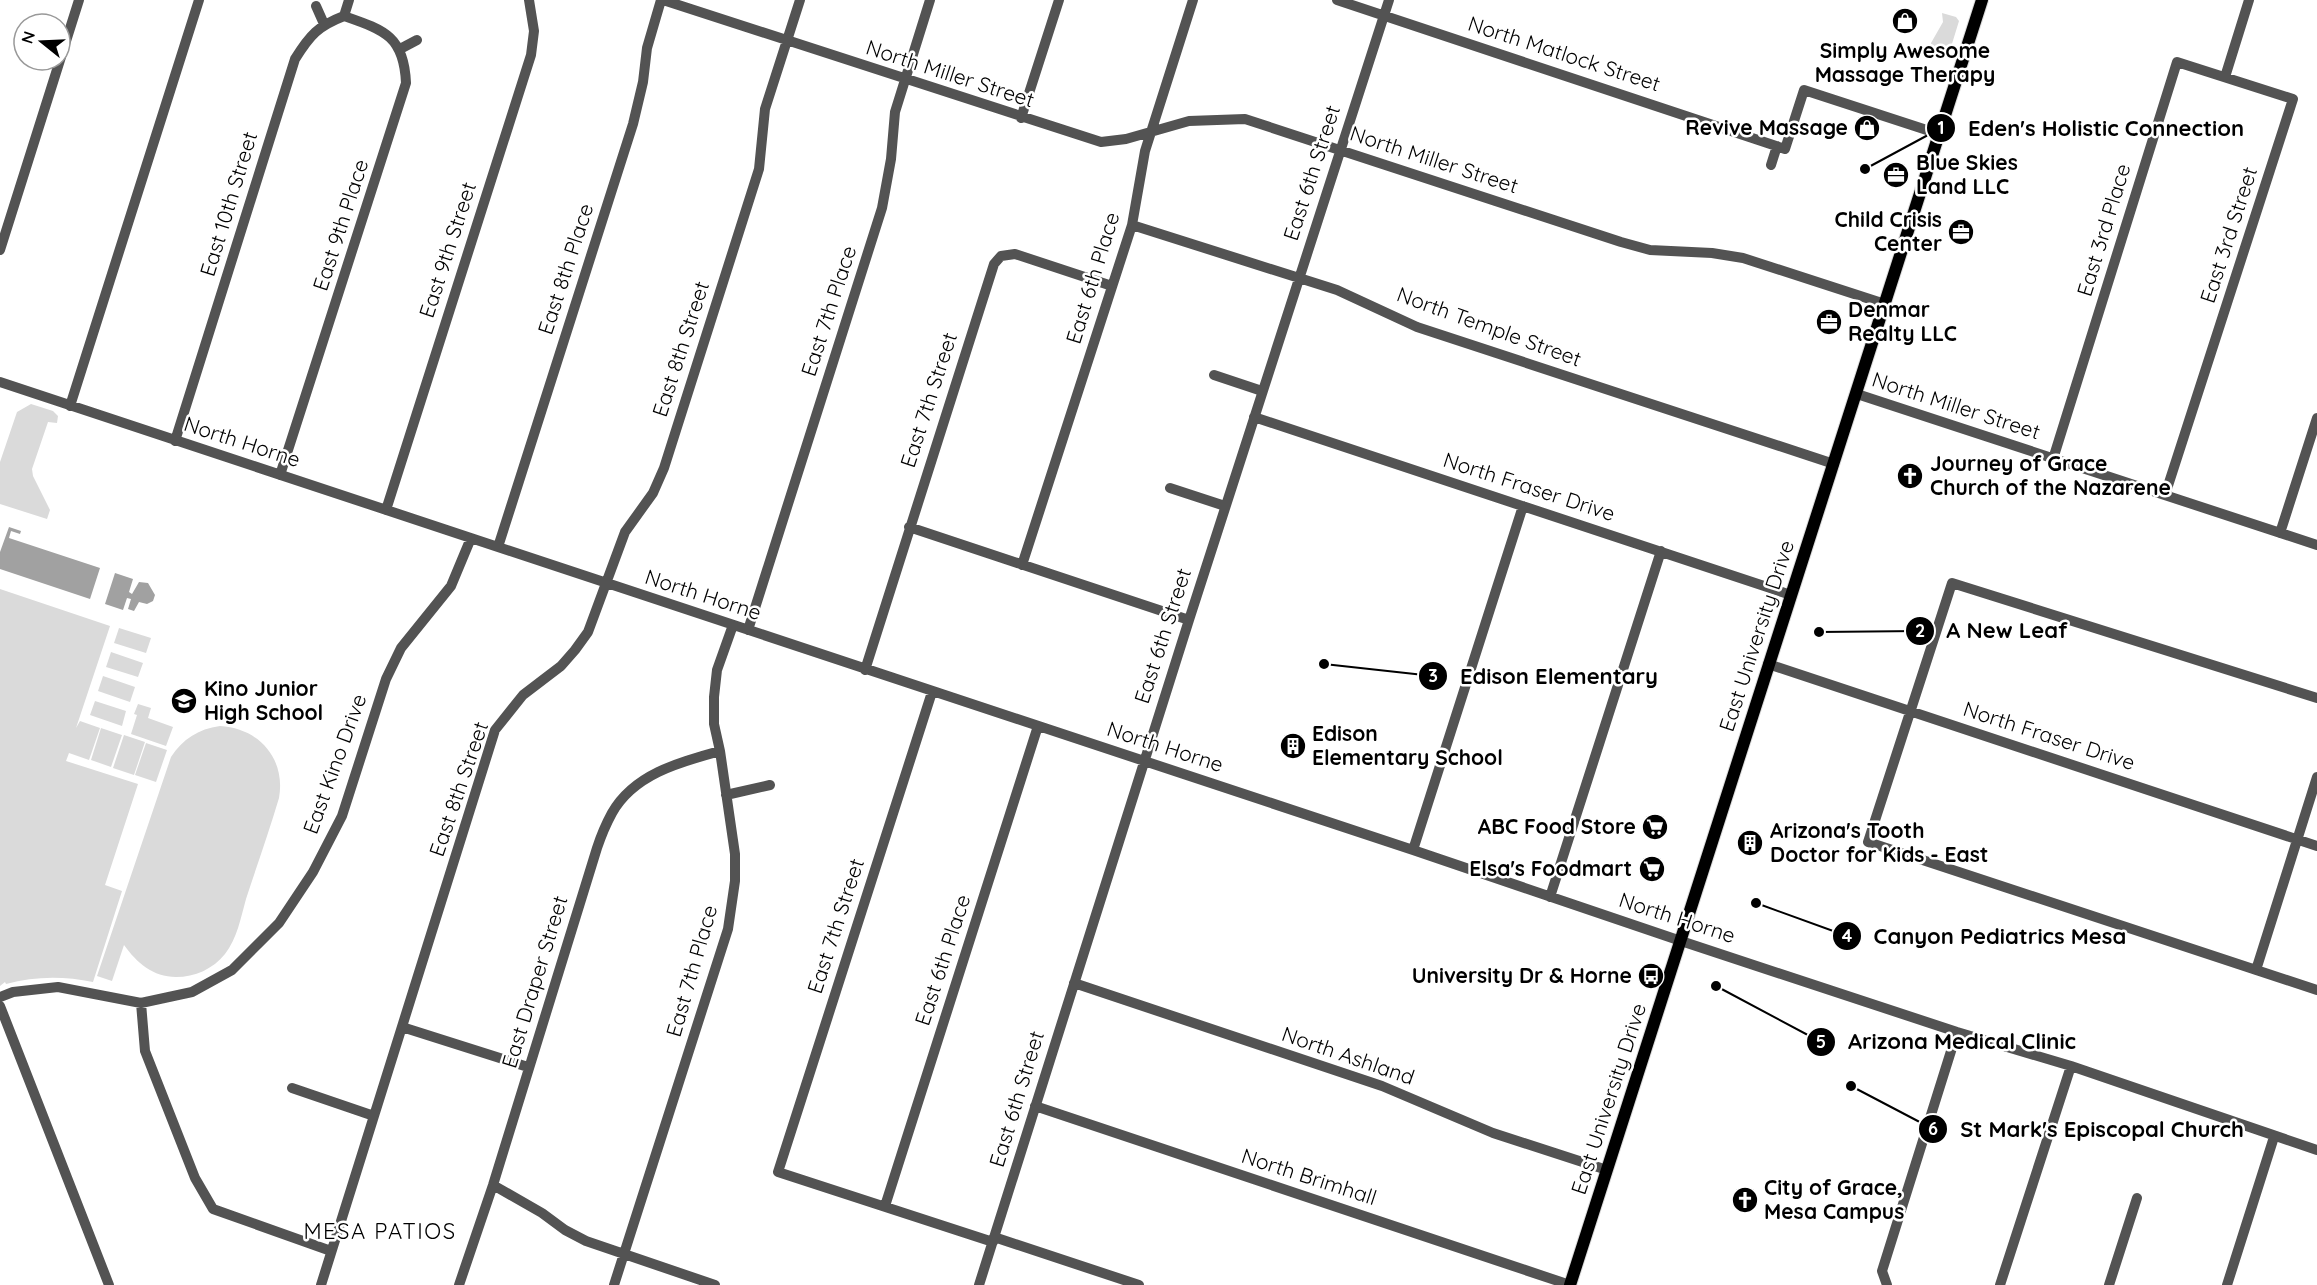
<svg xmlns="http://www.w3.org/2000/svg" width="2317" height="1285" viewBox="0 0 2317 1285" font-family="Quicksand,sans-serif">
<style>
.green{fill:#dadada}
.water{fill:#a1a1a1}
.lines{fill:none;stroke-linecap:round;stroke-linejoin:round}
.major-casing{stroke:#dbdbdb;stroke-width:14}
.minor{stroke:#535353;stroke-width:10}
.major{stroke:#000;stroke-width:12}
.labels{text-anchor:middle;stroke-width:5;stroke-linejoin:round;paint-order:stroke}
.poi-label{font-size:21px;font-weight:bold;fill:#000;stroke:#fff;text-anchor:start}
.street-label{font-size:21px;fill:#000;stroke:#fff}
.neighbourhood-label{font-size:22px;letter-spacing:1.5px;fill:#000;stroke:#fff}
.leader{fill:none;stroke:#000;stroke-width:2}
.callout-dot{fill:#000;stroke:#fff;stroke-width:2}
.mark-label{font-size:18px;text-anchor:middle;font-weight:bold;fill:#fff}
.callout-label{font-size:22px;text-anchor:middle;font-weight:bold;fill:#000;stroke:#fff;stroke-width:5;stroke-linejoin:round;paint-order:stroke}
</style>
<rect width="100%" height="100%" fill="#fff"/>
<path class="green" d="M1942,13l14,4 3,4 -8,26 -19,4 -1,-8 12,-21z
M31,404l22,7 5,5 -1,7 -9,-1 -16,47 1,7 17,34 -3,9 -47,-15v-42l17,-50z
M0,589l110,37 -34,102 4,-7 20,7 -11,32 -20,-7 -3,8 72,23 -33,101 17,6 -29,91c-29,-6 -58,-6 -87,2l-1,-2 -5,4z
M119,628l32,10 -5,15 -32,-10z
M111,652l32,11 -5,14 -32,-10z
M103,676l32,11 -5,15 -32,-11z
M95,701l31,10 -4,15 -32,-11z
M138,704l13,4 -3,10 25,9 -7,19 -35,-12 6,-19 -3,-1z
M220,726c39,2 66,33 59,72 -10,34 -22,67 -33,101 -5,18 -9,40 -21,55 -12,15 -30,23 -49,23 -23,0 -39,-14 -52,-32l-12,36 -15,-5 74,-219c12,-18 27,-28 49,-31z
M101,728l21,7 -11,32 -20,-7z
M124,735l21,7 -11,33 -21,-7z
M146,743l21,7 -11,32 -21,-7z"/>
<path class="water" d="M9,527l12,4 -1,3 -9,-3 -2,7 91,30 -10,31 -90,-30v-17z
M115,573l18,6 -4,13 3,2 7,-12 9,1 7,12 -2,6 -6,3 -8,-2 -5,9 -6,-2 3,-10 -4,-1 -4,12 -18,-6z"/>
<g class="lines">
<g class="major-casing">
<path id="major" d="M1570,1285l412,-1285"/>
</g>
<path class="minor" d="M663,0l438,142 25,-3 63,-18 56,-2 376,123 29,8 62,3 31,5 142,46
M1337,0l448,149 19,-59 135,44
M316,6l8,18
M400,49l17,-9
M2225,77l24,-77
M1021,118l38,-118
M1771,165l6,-19
M1132,225l205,65 80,37 417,137
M0,250l79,-250
M1214,375l48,16
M0,382l1413,468 268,91 276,91 114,34 246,84
M1857,394l460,151
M70,406l129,-406
M1254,417l537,178
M175,441l120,-382c15,-24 23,-33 49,-43l5,-16
M2053,459l124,-397 116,37 -128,396
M280,475l126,-392c-2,-47 -22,-53 -62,-67
M1170,488l55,18
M386,510l145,-455 3,-24 -5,-31
M909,527l280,93
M2280,533l37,-115
M498,547l135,-423 10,-42 4,-34 14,-48
M1022,565l110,-340 13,-74 48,-151
M748,630l134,-422 9,-49 4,-47 35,-112
M1768,664l549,182
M865,670l129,-406 7,-8 14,-2 97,32
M932,692l-154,480 215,70
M2317,698l-365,-115 -84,259 449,148
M726,795l44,-10
M1413,850l110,-344
M1550,897l111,-346
M2256,970l61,-193
M1074,983l308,103 111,47 114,37
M0,997l13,-5 45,-5 83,16 51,-11 40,-22 47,-47 34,-51 29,-56 44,-137 15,-31 50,-62 20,-48
M141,1003l4,48 50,127 18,31 118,42
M0,1006l109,279
M402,1027l126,40
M292,1088l82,28
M1035,1106l535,179
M493,1185l49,28 23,17 21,11 129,44
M885,1206l153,-480
M994,1237l145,48
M321,1285l174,-555 28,-35 38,-29 14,-16 13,-18 37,-100 28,-39 11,-25 95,-299 6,-60 35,-109
M459,1285l34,-100 104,-337c4,-12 9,-24 15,-35 22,-39 68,-51 108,-62
M614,1285l114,-356 7,-48v-27l-15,-103 -6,-27v-27l3,-27 16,-45
M979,1285l210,-665 200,-620
M1887,1285l-5,-14 75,-239
M2000,1285l71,-219
M2109,1285l28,-87
M2227,1285l47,-148"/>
<use href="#major" class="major"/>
</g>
<defs>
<g id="shop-disc" transform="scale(1.35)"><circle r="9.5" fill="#000" stroke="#fff"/><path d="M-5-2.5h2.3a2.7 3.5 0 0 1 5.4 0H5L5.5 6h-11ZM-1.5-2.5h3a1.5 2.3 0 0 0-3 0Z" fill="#fff"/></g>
<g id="office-disc" transform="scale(1.35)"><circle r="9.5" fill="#000" stroke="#fff"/><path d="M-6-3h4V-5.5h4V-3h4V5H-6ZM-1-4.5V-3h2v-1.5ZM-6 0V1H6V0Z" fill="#fff"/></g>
<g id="church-disc" transform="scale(1.35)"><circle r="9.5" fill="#000" stroke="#fff"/><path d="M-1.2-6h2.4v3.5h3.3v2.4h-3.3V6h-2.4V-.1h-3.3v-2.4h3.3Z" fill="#fff"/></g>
<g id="school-disc" transform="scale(1.35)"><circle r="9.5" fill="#000" stroke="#fff"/><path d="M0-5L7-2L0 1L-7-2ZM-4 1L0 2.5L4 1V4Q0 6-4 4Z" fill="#fff"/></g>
<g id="building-disc" transform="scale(1.35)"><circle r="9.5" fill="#000" stroke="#fff"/><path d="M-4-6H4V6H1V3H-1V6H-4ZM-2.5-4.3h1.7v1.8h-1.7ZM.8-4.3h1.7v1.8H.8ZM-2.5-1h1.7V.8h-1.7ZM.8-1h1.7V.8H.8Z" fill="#fff"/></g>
<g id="supermarket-disc" transform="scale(1.35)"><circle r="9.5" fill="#000" stroke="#fff"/><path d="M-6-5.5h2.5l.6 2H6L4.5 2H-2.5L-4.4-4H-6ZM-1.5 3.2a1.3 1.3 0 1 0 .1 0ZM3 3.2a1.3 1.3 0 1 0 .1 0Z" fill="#fff"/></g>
<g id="bus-disc" transform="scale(1.35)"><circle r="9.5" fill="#000" stroke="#fff"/><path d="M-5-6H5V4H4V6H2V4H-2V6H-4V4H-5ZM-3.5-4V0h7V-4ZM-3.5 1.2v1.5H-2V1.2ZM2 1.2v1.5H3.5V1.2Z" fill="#fff"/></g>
</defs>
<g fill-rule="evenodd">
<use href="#shop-disc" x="1905" y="21"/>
<use href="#shop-disc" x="1867" y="128"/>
<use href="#office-disc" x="1896" y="175"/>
<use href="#office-disc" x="1961" y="232"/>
<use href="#office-disc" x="1829" y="322"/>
<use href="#church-disc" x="1910" y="476"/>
<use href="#school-disc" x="184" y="701"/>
<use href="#building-disc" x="1293" y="746"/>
<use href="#supermarket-disc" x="1655" y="827"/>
<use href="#building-disc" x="1750" y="843"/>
<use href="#supermarket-disc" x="1652" y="869"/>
<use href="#bus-disc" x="1651" y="976"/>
<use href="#church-disc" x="1745" y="1200"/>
</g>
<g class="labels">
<g class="poi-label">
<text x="1905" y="58" text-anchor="middle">Simply Awesome<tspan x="1905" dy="24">Massage Therapy</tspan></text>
<text x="1848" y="135" text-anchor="end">Revive Massage</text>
<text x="1916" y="170">Blue Skies<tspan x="1916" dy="24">Land LLC</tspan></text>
<text x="1942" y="227" text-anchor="end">Child Crisis<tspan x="1942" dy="24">Center</tspan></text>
<text x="1848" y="317">Denmar<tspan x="1848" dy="24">Realty LLC</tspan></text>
<text x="1930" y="471">Journey of Grace<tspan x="1930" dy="24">Church of the Nazarene</tspan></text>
<text x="204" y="696">Kino Junior<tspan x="204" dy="24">High School</tspan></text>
<text x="1312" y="741">Edison<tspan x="1312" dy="24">Elementary School</tspan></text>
<text x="1636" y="834" text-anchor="end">ABC Food Store</text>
<text x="1770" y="838">Arizona's Tooth<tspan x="1770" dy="24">Doctor for Kids - East</tspan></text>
<text x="1632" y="876" text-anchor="end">Elsa's Foodmart</text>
<text x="1632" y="983" text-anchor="end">University Dr &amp; Horne</text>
<text x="1764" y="1195">City of Grace,<tspan x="1764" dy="24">Mesa Campus</tspan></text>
</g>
<g class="street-label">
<text transform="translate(1564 54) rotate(18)" y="7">North Matlock Street</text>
<text transform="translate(950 74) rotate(18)" y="7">North Miller Street</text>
<text transform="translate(1434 160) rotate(18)" y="7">North Miller Street</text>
<text transform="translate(1312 173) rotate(-72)" y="7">East 6th Street</text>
<text transform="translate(229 204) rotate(-73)" y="7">East 10th Street</text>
<text transform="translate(341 225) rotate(-72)" y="7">East 9th Place</text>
<text transform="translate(2104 230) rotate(-73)" y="7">East 3rd Place</text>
<text transform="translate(2229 235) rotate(-72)" y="7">East 3rd Street</text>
<text transform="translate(448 250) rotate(-72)" y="7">East 9th Street</text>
<text transform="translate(566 269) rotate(-72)" y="7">East 8th Place</text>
<text transform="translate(1093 278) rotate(-73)" y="7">East 6th Place</text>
<text transform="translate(829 311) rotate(-72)" y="7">East 7th Place</text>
<text transform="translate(1489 327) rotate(20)" y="7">North Temple Street</text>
<text transform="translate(681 349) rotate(-72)" y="7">East 8th Street</text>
<text transform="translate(929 400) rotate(-72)" y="7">East 7th Street</text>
<text transform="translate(1956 406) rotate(18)" y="7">North Miller Street</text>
<text transform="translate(242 442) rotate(18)" y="7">North Horne</text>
<text transform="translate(1529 487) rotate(18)" y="7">North Fraser Drive</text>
<text transform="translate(703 595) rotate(18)" y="7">North Horne</text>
<text transform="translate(1163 636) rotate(-72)" y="7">East 6th Street</text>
<text transform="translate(1757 636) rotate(-72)" y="7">East University Drive</text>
<text transform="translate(2049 736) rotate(18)" y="7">North Fraser Drive</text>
<text transform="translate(1165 747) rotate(18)" y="7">North Horne</text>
<text transform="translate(335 764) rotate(-70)" y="7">East Kino Drive</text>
<text transform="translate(459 789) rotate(-71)" y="7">East 8th Street</text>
<text transform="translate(1677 918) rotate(18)" y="7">North Horne</text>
<text transform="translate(836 926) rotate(-72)" y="7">East 7th Street</text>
<text transform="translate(943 960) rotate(-72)" y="7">East 6th Place</text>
<text transform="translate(692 971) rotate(-74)" y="7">East 7th Place</text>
<text transform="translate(535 982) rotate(-73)" y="7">East Draper Street</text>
<text transform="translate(1348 1056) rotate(19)" y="7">North Ashland</text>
<text transform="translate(1017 1099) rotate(-73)" y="7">East 6th Street</text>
<text transform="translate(1609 1099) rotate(-72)" y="7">East University Drive</text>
<text transform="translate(1309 1177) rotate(18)" y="7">North Brimhall</text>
</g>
<g class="neighbourhood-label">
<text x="380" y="1239">MESA PATIOS</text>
</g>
</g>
<path class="leader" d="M1865 169L1941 128M1819 632L1920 631M1324 664L1433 676M1756 903L1847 936M1716 986L1821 1042M1851 1086L1933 1129"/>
<g class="callout-dot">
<circle cx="1865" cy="169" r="6"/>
<circle cx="1819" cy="632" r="6"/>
<circle cx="1324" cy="664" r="6"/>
<circle cx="1756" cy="903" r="6"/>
<circle cx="1716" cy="986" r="6"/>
<circle cx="1851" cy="1086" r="6"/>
<circle cx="1941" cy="128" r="15"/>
<circle cx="1920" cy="631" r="15"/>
<circle cx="1433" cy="676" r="15"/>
<circle cx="1847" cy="936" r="15"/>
<circle cx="1821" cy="1042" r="15"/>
<circle cx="1933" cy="1129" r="15"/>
</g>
<g class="mark-label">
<text x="1941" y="134">1</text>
<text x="1920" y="637">2</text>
<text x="1433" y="682">3</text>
<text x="1847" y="942">4</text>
<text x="1821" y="1048">5</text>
<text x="1933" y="1135">6</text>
</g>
<g class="callout-label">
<text x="2106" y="136">Eden's Holistic Connection</text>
<text x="2007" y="638">A New Leaf</text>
<text x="1559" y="684">Edison Elementary</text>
<text x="2000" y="944">Canyon Pediatrics Mesa</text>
<text x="1962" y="1049">Arizona Medical Clinic</text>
<text x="2102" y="1137">St Mark's Episcopal Church</text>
</g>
<g transform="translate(42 42) rotate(288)"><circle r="28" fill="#ffffff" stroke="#999999" stroke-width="1.5"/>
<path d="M0-4.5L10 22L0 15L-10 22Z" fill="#000000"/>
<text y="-9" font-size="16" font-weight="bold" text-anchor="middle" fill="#000000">N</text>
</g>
</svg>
